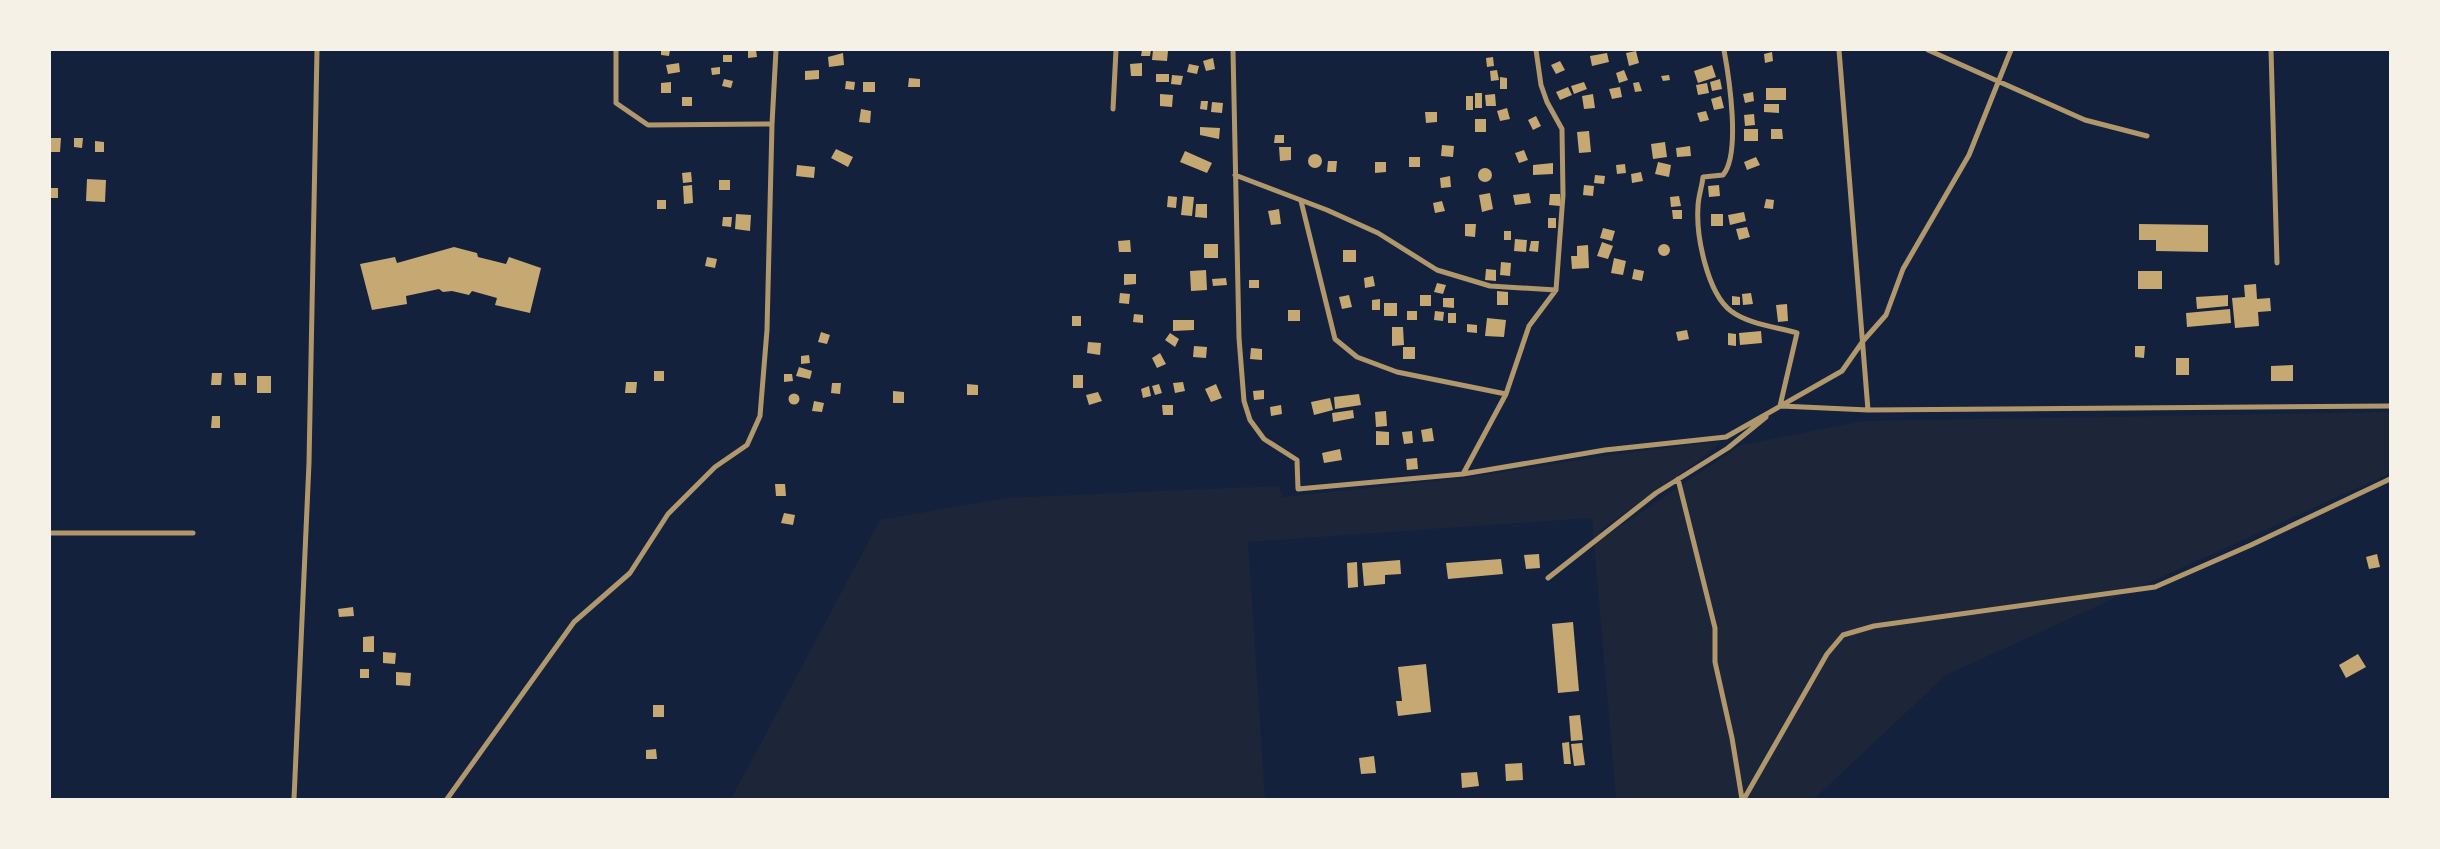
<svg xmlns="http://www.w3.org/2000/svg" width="2440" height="849" viewBox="0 0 2440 849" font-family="Ubuntu,sans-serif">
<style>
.green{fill:#1d2539}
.building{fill:#c6a872}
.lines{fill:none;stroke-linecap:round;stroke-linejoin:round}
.minor{stroke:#b1986c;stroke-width:5}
</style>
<rect width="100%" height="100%" fill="#14213d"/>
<path class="green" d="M2390,412v61l-444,202 -132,124h-198l-24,-281 -344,24 17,257h-534l149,-279 125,-22 274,-12 3,11 183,-19 145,-23 112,-14 -24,20 -99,70 7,5 135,-91 123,-24z"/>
<path class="building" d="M661,50h9l-1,6 -8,-1z
M756,50l1,7 -9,1v-7z
M1142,50h9l-1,6h-9z
M1153,50l15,1 -1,10 -15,-1z
M1636,51l3,12 -10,3 -3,-13z
M1772,52l1,9 -8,2 -1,-9z
M843,53l1,12 -15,2 -1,-10z
M1607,53l2,9 -17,4 -2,-10z
M723,55h9v7h-9z
M1493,57l1,9 -7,1 -1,-9z
M1213,58l2,11 -9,2 -3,-10z
M1560,61l5,9 -9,4 -5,-9z
M679,63l1,9 -12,2 -2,-9z
M1142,63v13h-11l-1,-12z
M1189,64l10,2 -2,8 -10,-2z
M1712,65l4,12 -18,6 -4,-12z
M720,67v7l-8,1 -1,-7z
M819,70v9l-14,1v-9z
M1497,70l2,10 -8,1 -1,-10z
M1624,70l4,10 -9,3 -3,-10z
M1156,74h13v8h-13z
M1172,75l11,1 -2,9 -10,-1z
M1669,75l1,5 -7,1 -2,-5z
M1500,77l7,1v11h-7z
M909,78l11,1v8h-12z
M724,79l9,2 -2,7 -9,-2z
M1720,79l2,10 -10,2 -2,-9z
M846,81l9,1 -1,8 -9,-1z
M671,82v11h-10v-10z
M863,82h12v10h-12z
M1584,82l3,7 -13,5 -3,-8z
M1639,82l3,9 -7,1 -2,-9z
M1707,83l2,10 -11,2 -2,-10z
M1568,87l4,8 -12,5 -4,-8z
M1620,87l2,10 -10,2 -3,-10z
M1766,88h20v12h-20z
M1753,92l1,9 -9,2 -2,-9z
M1475,93h7v15h-7z
M1160,94l13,1 -1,12 -12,-1z
M1495,94l1,12h-10l-1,-11z
M1593,94l2,14 -11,1 -2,-13z
M1466,96h7v14h-7z
M1721,96l3,12 -10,2 -3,-11z
M682,97h10v9h-10z
M1201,101h7l-1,9 -7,-1z
M1212,102l11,1 -1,10 -11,-1z
M1764,104h15v9l-15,-1z
M1507,108l3,11 -10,2 -3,-10z
M861,109l10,2 -1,12 -11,-1z
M1706,111l3,9 -9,2 -3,-9z
M1425,112h12v10l-11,1z
M1754,114l1,11 -10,1 -1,-11z
M1536,116l5,10 -8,4 -5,-10z
M1475,119h11v13h-11z
M1200,127l20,1 -1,11 -19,-4z
M1744,129h14v12h-14z
M1771,129h11l1,10h-12z
M1589,131l2,21 -12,1 -2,-21z
M1275,135h9v8h-10z
M50,138h11l-1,14h-10z
M74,138h9l-1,10 -8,-1z
M95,141l9,1v10h-9z
M1665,142l2,15 -14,2 -2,-15z
M1442,145l12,1 -1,11 -12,-1z
M1690,146l1,10 -14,1 -1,-9z
M1279,147h12v13l-11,1z
M836,149l17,8 -5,10 -17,-9z
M1524,150l4,10 -9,3 -4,-10z
M1185,151l27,12 -5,10 -27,-11z
M1308 161a7 7 0 1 1 14 0a7 7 0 1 1-14 0Z
M1409,157h11v10h-11z
M1756,157l4,8 -13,5 -3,-8z
M1328,161h9l-1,11h-9z
M1375,162h11v10l-11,1z
M1658,162l13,3 -2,12 -14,-3z
M1553,163v11l-20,1v-10z
M1625,164l1,9 -9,1 -1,-9z
M797,165l18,2 -1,11 -18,-2z
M1478 175a7 7 0 1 1 14 0a7 7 0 1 1-14 0Z
M691,172l1,10 -9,1 -1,-10z
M1641,172l2,9 -11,2 -1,-9z
M1595,175l10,1 -1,8 -10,-1z
M1450,176l1,11 -10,1 -1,-10z
M87,179l19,1 -1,22 -19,-1z
M719,180h11v10h-11z
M692,185l1,18 -9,1 -1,-18z
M1584,185l10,1 -1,10 -10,-1z
M1719,185l1,11 -11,1 -1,-11z
M50,188h8v10h-8z
M1490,193l3,16 -11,3 -3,-17z
M1529,193l2,10 -16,2 -2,-10z
M1550,194h10v12l-11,-1z
M1168,196l9,1 -1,11 -9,-1z
M1183,196l11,1 -2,19 -11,-1z
M1679,196l2,10 -10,1 -1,-10z
M1766,199l8,1 -1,9 -9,-1z
M657,200h9v9h-9z
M1442,201l3,10 -10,2 -2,-10z
M1196,204h11v14l-12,-1z
M1279,209l2,15 -10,1 -3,-14z
M1672,210h10v9h-9z
M1744,212l2,9 -16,4 -2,-10z
M736,214l15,1 -1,16 -15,-2z
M1711,214h12v12h-12z
M723,217h9l-1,10 -9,-1z
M1548,218h8v10h-8z
M1465,224h11l-1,13 -10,-1z
M2139,224l69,1v27l-52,-1v-11h-17z
M1747,227l3,10 -11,3 -3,-11z
M1603,228l12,3 -3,10 -12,-3z
M1504,231h7v9h-7z
M1515,239l12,1 -1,12 -12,-1z
M1130,240l1,12h-12l-1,-11z
M1531,241h8l-1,11 -9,-1z
M1602,242l11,4 -5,13 -11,-3z
M1658 250a6 6 0 1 1 12 0a6 6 0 1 1-12 0Z
M1204,244h14v14h-14z
M1588,245l1,23 -17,1 -1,-13h6v-10z
M454,247l23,6 1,4 28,7 3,-7 32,11 -11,45 -35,-8 2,-7 -25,-7 -3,4 -17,-4 -9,1 -4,-3 -33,7 1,8 -35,6 -12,-46 35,-7 2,6z
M1343,250h13v12h-13z
M707,257l10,2 -2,9 -10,-2z
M1614,258l12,3 -3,14 -12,-2z
M1501,262l10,1 -1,13 -10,-1z
M1486,269l10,1v11l-11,-1z
M1634,269l10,2 -2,10 -10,-2z
M1206,270l1,20 -16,1 -1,-20z
M2138,271h24v18h-24z
M1124,274h12v10l-12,1z
M1373,276l2,10 -10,2 -1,-10z
M1226,278l1,7 -14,1 -1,-7z
M1249,280h10v8h-10z
M1437,283l9,2 -3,9 -9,-2z
M2256,284l1,15 13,-1 1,13 -13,1 1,14 -24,2 -3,-30 13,-1 -1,-12z
M1497,291l11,1v13h-11z
M1120,293l10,1 -1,10 -10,-1z
M1751,293l2,11 -10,1 -1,-11z
M1349,295l3,12 -10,2 -3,-12z
M1420,295h11v11h-11z
M2228,295v11l-31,3 -1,-12z
M1732,296l8,1v8h-8z
M1443,298h11v10l-11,-1z
M1380,299v11h-8v-10z
M1384,303h13v13h-13z
M1787,304l1,17 -10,1 -2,-17z
M2230,309l1,14 -44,4 -1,-14z
M1288,310h12v11h-12z
M1407,311h10v9h-10z
M1435,311l9,1 -1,9 -9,-1z
M1448,313h8v10h-8z
M1134,314l9,1v8l-10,-1z
M1072,316h9v10h-9z
M1487,318l19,2 -2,17 -19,-1z
M1173,320h21v10l-21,1z
M1467,324l10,1v8l-10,-1z
M1392,327h11l1,18 -12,1z
M1687,330l2,9 -11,2 -2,-9z
M1761,331l1,12 -22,2 -1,-12z
M821,332l9,3 -3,9 -9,-2z
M1170,333l9,6 -4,8 -10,-7z
M1728,333l8,1v12l-8,-1z
M1088,342l13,1 -1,12 -13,-2z
M1194,346l13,1 -1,11 -13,-1z
M2135,346h10l-1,12 -9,-1z
M1403,347h12v12h-12z
M1251,348l11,1v11l-12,-1z
M1160,353l6,11 -9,4 -5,-10z
M809,355l1,8 -9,1v-8z
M2176,358h13v17h-13z
M2293,365v16h-22v-15z
M799,367l13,4 -2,8 -14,-3z
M654,371h10v10h-10z
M212,373h10l-1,12h-10z
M234,373h12v12h-11z
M784,374h8l1,7 -9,1z
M1073,375h10v13h-10z
M257,376h14v17h-14z
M626,382h11l-1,11h-11z
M1183,382l2,9 -10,2 -2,-10z
M832,383h9l-1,11 -9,-1z
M967,384l11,1v10h-11z
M1159,384l3,9 -7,2 -3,-9z
M1216,384l6,14 -11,4 -6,-13z
M1149,386l2,10 -8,2 -2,-9z
M1264,390v9l-10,1 -1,-9z
M893,391l11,1v11h-11z
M1098,392l4,9 -13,4 -3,-10z
M788.5 399a5.5 5.5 0 1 1 11 0a5.5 5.5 0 1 1-11 0Z
M1359,394l2,11 -26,4 -1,-12z
M1330,398l3,12 -19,5 -3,-13z
M814,401l10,2 -2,9 -10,-1z
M1162,405h11v10h-10z
M1281,405l1,9 -11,2 -1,-9z
M1353,410l1,8 -21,4 -1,-9z
M1386,411l1,15 -11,1 -1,-15z
M212,416h8v12h-9z
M1432,428l2,13 -11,1 -2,-12z
M1376,431l13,1v13h-13z
M1412,431l1,12 -9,1 -2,-12z
M1340,449l2,11 -18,3 -2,-10z
M1417,458l1,11 -11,1 -1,-11z
M775,484h10l1,12h-10z
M784,513l11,2 -2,10 -12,-2z
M1539,554l1,14 -14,1 -2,-14z
M2377,554l3,13 -11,2 -3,-12z
M1501,559l2,15 -55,5 -2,-16z
M1400,560l1,14 -16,1v9l-21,2 -2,-23z
M1357,562l1,25 -10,1 -1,-25z
M353,607l1,9 -15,1 -1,-8z
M1573,622l6,69 -21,2 -6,-69z
M374,636v16h-11v-15z
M383,652l13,1 -1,11 -12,-1z
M2358,654l8,13 -20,11 -7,-13z
M1426,664l5,48 -33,4 -2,-15h6l-4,-34z
M360,669h9v9h-9z
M396,672l15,1 -1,13 -14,-1z
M653,705h11v12h-11z
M1580,715l3,25 -12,1 -2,-25z
M1569,742l2,22h-7l-2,-21z
M1582,743l3,22 -11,1 -3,-22z
M656,749l1,10h-11v-9z
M1374,756l2,17 -15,1 -2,-16z
M1522,763l1,17 -17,1 -1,-17z
M1477,772l2,14 -17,2 -1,-15z"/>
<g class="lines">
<path class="minor" d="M616,50v53l32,22 124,-1
M1233,50l6,288 5,63 6,19 14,19 33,21 1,29 165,-15 142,-24 121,-13 116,-66 21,-30 23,-26 17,-46 66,-114 42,-105
M1724,50c5,27 17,104 -1,125l-20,2c-1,10 -5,20 -5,30 -2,28 9,86 33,104 17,13 45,16 66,22l-17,73
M1839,50l29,360
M1928,50l157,70 62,16
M2271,50l6,213
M1113,109l3,-59
M1235,175l92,35 51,23 59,37 53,16 66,4
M1301,201l34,138 22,18 40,15 109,22
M1781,406l87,4 522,-4
M1463,474l43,-80 23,-68 27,-36 7,-95 -1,-66 -15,-27 -6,-17 -5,-35
M1678,479l37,149v34l17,76 10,61
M50,533h143
M1548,578l108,-85 72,-45 38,-31
M294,799l15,-336 8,-413
M447,799l127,-177 56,-49 38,-59 47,-47 32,-22 13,-29 7,-86 5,-206 4,-74
M1744,799l83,-145 16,-19 31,-9 281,-39 96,-42 139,-66"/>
</g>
<rect width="2440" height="849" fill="none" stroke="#f6f1e7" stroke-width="102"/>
</svg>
